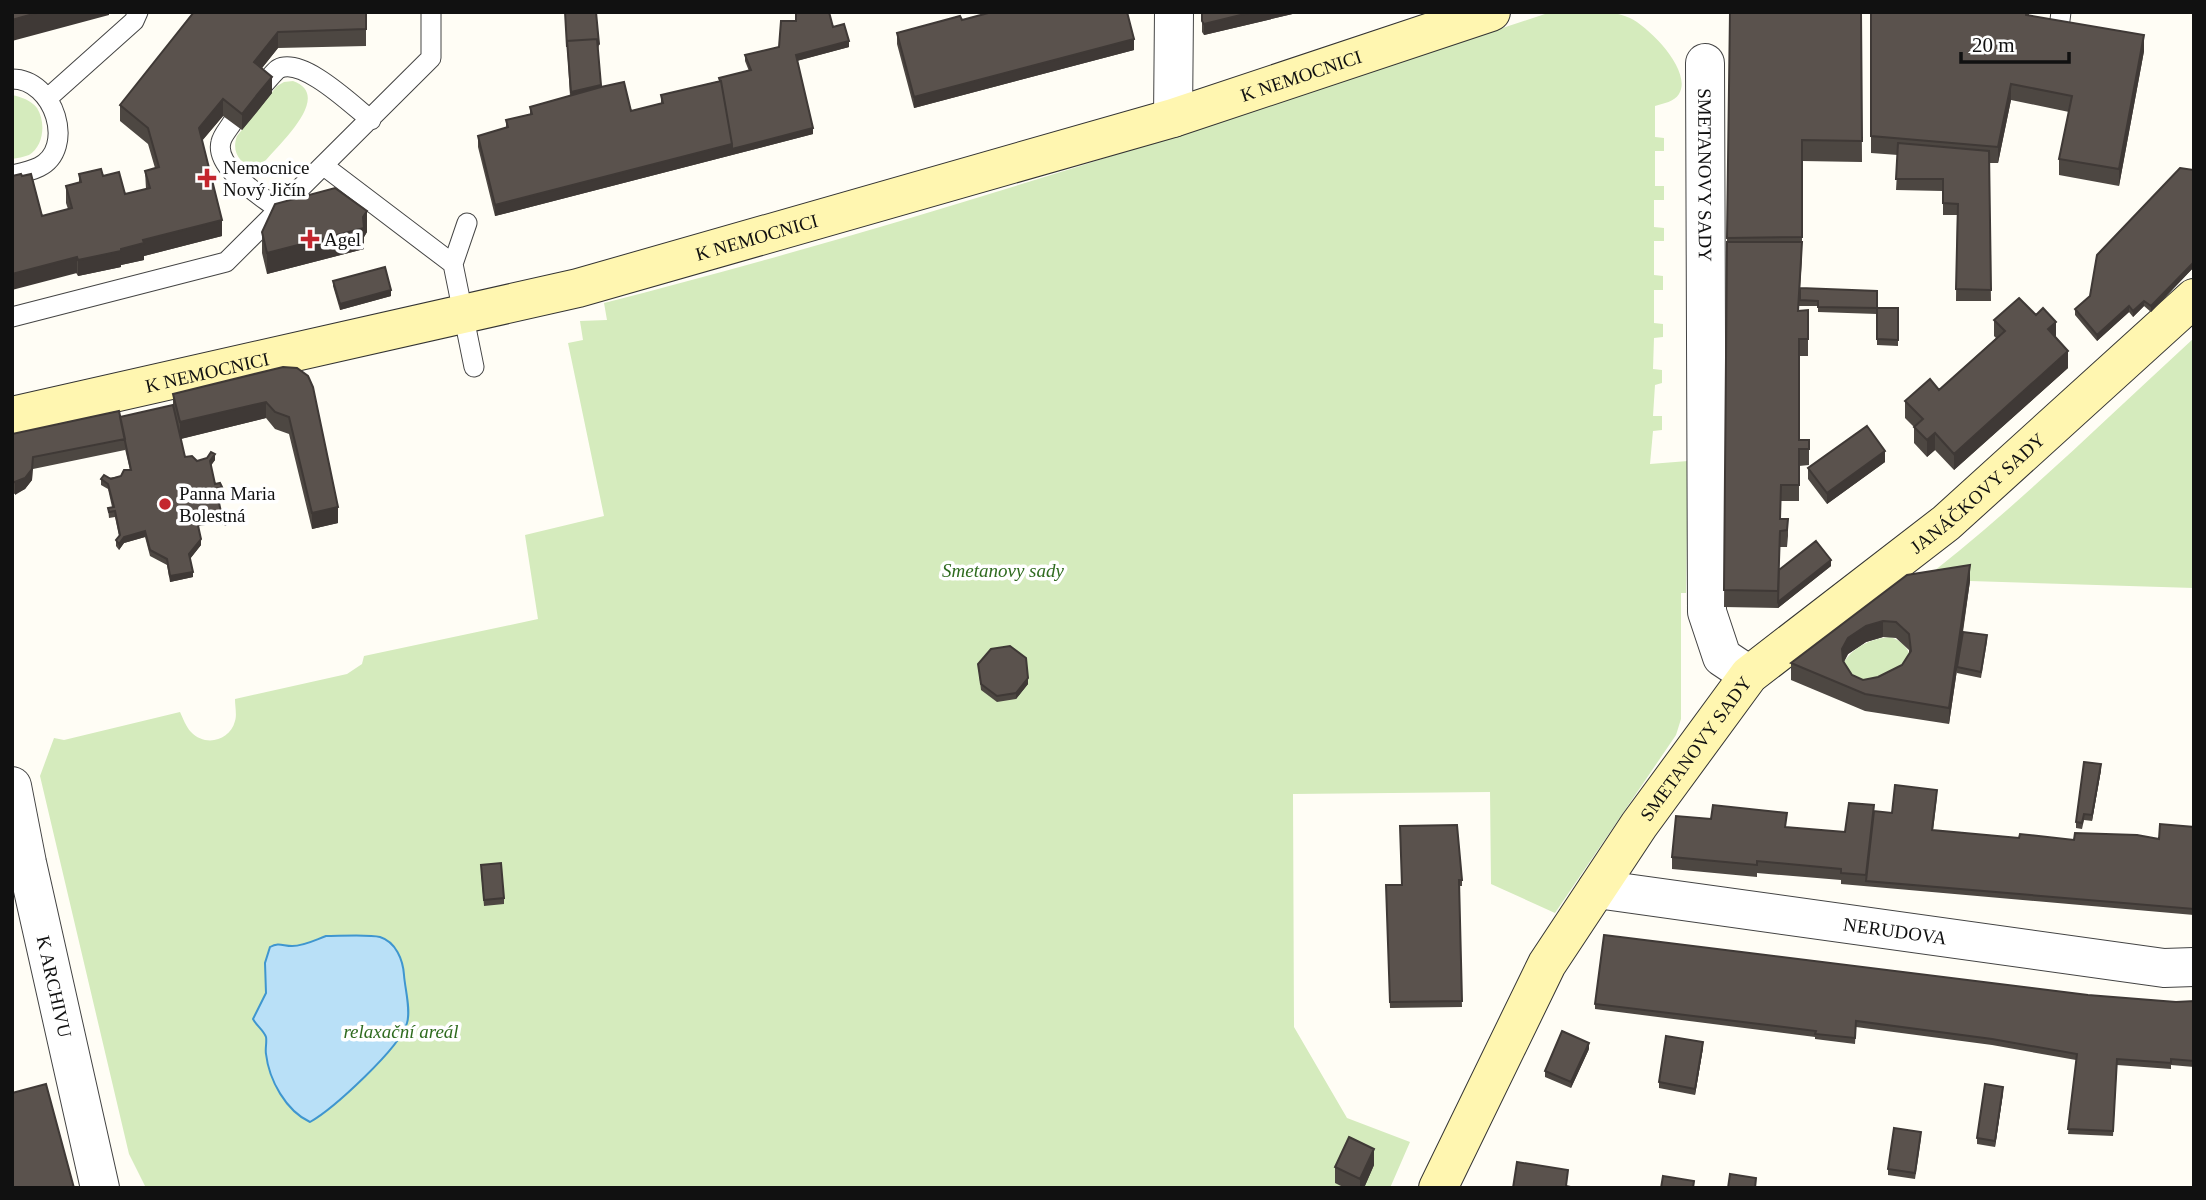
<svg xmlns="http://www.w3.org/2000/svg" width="2206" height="1200" viewBox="0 0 2206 1200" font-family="'Times New Roman',serif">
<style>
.green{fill:#d5ebbd}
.water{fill:#b9e0f7;stroke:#3f96cf;stroke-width:2}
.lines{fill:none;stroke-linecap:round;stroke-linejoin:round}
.lane-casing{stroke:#444;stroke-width:21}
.street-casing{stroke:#444;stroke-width:40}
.secondary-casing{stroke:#333;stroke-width:40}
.lane{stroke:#fff;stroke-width:19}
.street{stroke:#fff;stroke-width:38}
.secondary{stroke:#fff6b0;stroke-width:38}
.wall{fill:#4d4742;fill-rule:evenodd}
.shaded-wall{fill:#3f3936}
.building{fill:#5a524d;stroke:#3f3936;stroke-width:2;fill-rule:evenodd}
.poi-dot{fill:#c4262e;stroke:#fff;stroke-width:2.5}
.labels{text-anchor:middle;stroke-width:7;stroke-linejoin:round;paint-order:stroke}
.street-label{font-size:19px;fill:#111;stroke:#fff}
.poi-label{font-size:19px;fill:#111;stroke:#fff;text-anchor:start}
.park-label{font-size:19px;font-style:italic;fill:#2f6b1f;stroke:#fff}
</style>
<rect width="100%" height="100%" fill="#fffdf5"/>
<path class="green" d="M1560,12c22,0 49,-4 70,6 19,9 63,53 49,76 -5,8 -15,9 -24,12v31l9,1v13h-9v35h9v14h-10v27l10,1v13h-10v34l9,1v14h-9v33l9,1v13l-9,1 -1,31 9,1v13l-7,2 -2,31h9v14l-9,1 -3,33 38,-3 -2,132h-5v126l-5,16 -121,178 -64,-29 -1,-92 -197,2 1,233 53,91 63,24 -20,46h-1244l-17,-34 -89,-378 14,-38 10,2 116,-28c3,6 6,15 11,20 14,15 39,9 44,-11 2,-6 0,-15 0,-22l112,-25 15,-10 2,-8 174,-37 -13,-84 79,-19 -36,-173 15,-3 -3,-19 27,-1 -3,-17c318,-81 630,-186 941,-289z
M293,81c40,14 -12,61 -27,79 -18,13 -37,-3 -29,-24l40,-50 7,-4z
M12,95c9,2 19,5 25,13 9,14 7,38 -8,47 -5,2 -12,3 -17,4z
M2194,338v250l-224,-7 -63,11c102,-77 193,-168 287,-254z
M1890,637c12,3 20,13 22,25l-41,34 -29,-31c11,-18 27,-26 48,-28z"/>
<path class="water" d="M326,936c13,0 43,-2 54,1 16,5 23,23 24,38 1,14 7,35 3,48 -7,25 -74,86 -97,99 -24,-11 -41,-42 -44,-68 -1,-5 1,-12 0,-17 -2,-6 -10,-12 -13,-18l13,-26 -1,-30 5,-16c9,-5 13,-1 22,-1 12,0 23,-6 34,-10z"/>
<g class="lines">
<g class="lane-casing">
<path id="lane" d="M2058,36l3,-24
M12,79c43,0 64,70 27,88 -8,4 -18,6 -27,8
M263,85c4,-4 10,-12 15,-16 24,-13 74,36 93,51
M49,97l85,-76 4,-9
M232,123c-3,5 -10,13 -11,19 -7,26 41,54 58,68
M324,166l129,98 21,103
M453,264l14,-41
M12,317l214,-55 205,-204v-46"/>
</g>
<g class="street-casing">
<g id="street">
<path id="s1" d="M1705,63l2,549 15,45 27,18"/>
<path d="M1173,118l1,-106"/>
<path id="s2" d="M12,786l15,77 73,325"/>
<path id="s3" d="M1597,889l567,79 30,-1"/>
</g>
</g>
<g class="secondary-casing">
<g id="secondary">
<path id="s4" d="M12,416l566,-128 595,-170 318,-106"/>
<path id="s5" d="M1438,1188l109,-224 92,-139 110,-150 197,-152 248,-225"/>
</g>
</g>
<use href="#lane" class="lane"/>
<use href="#street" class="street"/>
<use href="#secondary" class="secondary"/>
</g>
<path class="wall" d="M194,12h172v34l-88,2 -16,20 10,25 -15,19 -15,18 -19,-14 -21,25 20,95 -78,20v4l-23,5v2l-43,9 -36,-60 26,-7 -2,-6v-17l13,-3v-9l24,2 22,18 21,-5 -1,-18 10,-3 -7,-24 -28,-23v-16z
M565,12l34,32 -1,6 3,37 30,24 30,-8v-8l58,-14 30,-10 -4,-10v-6l34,-8 54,-20 16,20 -52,14 16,73 -318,82 -17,-69v-11l28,-8v-8l24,-6v-7l40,-11z
M1202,12h99l-97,23 -2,-3z
M1861,12l1,150 -60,-1v97l-2,30 77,20h21v38l-21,-1v-31l-59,-2v-6h-19v5l9,-1v46h-9v84h10v25l-10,1v35h-18l-1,18h8v17l-1,11h-7l-1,23 52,-4 -53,42 -54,-1 3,-369z
M1871,12h158v4l115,35 -25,135 -60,-11v-16l10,-47 -58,-12 -13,63h-9l2,138h-35l1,-86h-14v-24l-47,-1 2,-35 -27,-2z
M897,33l237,17 -220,58 -17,-64z
M2194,170v97l-43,45 -7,-6 -11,11 -4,-5 -32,29 -22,-26v-6l15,-13z
M262,232h105l-3,5v12l-97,25 -5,-21z
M333,281l58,15 -51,14 -7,-24z
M1994,320l62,18 12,30 -114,102 -19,-20 -8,7 -13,-14v-16l-9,-9v-17l34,-11 57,-52 -2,-2z
M283,367l55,156 -26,6 -23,-95 -14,-5 -9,-11 -85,21 4,18 12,4 18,-1 -4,5 4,19 7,9 -5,1 4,18 7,9 -2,5 -6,-3 -22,3 3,19 -11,14 3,18 -23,5 -3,-17 -17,-9 -5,-19 -21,6 -5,7 -3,-4v-6l3,-4 -4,-19 -6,1 -1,-10 4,-1 -4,-18 -7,-4v-6l20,-3 9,-6 -5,-21v1l-92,19 -1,11 -7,9 -13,6v-61l108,-17 53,-12v-11z
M1885,462l-58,42 -19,-25v-11z
M1970,581l-7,51 24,9 -6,37 -24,-5v-3l-8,54 -84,-13 -74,-31v-17zM1883,637l13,1 13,12v4l-7,11 -24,12 -15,3 -11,-5 -8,-13 4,-8 18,-12z
M978,664l50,20 -12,15 -19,3 -16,-12z
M2101,770l-9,51 -8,-1 -2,9 -6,-1v-6z
M1937,796l-4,35 86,7 55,2 85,-1 35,-12v88l-353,-31v-4l-84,-7v4l-85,-8v-12l114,-30 59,5 29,-21 18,2z
M481,871l23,27v6l-20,2z
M1462,880v6h-3l3,121 -72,1 -4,-123z
M2088,995l88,7 18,-1v66l-23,-2v4l-54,-4 -4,71 -45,-2 8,-74 -84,-15 -136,-18 -1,17 -40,-5v-2l-220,-28v-5z
M1703,1048l-8,47 -36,-7v-6z
M1589,1049l-18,39 -26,-11v-6z
M2003,1093l-8,54 -18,-3v-6z
M1921,1138l-6,41 -27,-4v-6z
M1374,1165l-10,23h-19l-10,-5v-16z"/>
<path class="shaded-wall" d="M40,12h69v3l-97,26v-21z
M1253,12h48l-97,23v-11z
M278,32v16l-24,30v-16z
M2144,35v16l-25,135v-17z
M1134,39v11l-220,58v-11z
M849,41v6l-53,14v-6z
M272,77v16l-30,37v-16z
M2011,84v16l-13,63v-16z
M601,85v12l-30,6v-11z
M223,99v17l-24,28v-16z
M813,128v6l-318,82v-11l237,-61z
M367,211v21l-3,5v12l-97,25v-21l96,-36z
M222,220v16l-78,20v4l-23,5v2l-43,9v-16l65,-20z
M77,257v16l-65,17v-16z
M2194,262v5l-43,45v-6z
M391,290v6l-51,14v-6z
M2144,301v5l-11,11v-6z
M2129,306v6l-32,29v-6z
M2056,322v17l-8,-10z
M2068,351v17l-114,102v-16z
M266,402v16l-86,21v-17z
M1935,433v17l-8,7v-17z
M1885,451v11l-58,42v-11z
M215,454v6l-5,7v-6z
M33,457l-1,23 -7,9 -10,6v-12z
M222,487v6l-6,2v-6z
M338,507v16l-26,6v-16z
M145,531v6l-21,6 -5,7v-6l5,-7z
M201,539v6l-12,15v-6z
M1831,560v6l-53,42v-17z
M1970,565v16l-21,143v-16z
M193,572v5l-23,5v-6z
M1883,621v16l-17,5 -18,12 -6,11v-16l6,-11 18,-12z
M1028,678v6l-12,15v-6z
M2101,764v6l-9,51v-6z
M1703,1042v6l-8,47v-6z
M1589,1043v6l-18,39v-6z
M2003,1087v6l-8,54v-6z
M1374,1149v16l-10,23h-4v-9z"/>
<path class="building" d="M12,12h28l-28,8z
M194,12h172v17l-88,3 -24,30 18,15 -15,18 -15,19 -19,-15 -24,29 23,92 -79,20 1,3 -23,6v2l-43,9 -1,-3 -65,17v-98l9,-2 1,2 9,-2 11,42 30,-8 -6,-22 15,-4 -2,-8 22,-5 2,7 16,-4 6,22 25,-6 -5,-17 14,-4 -11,-39 -28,-23z
M565,12h31l3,32 -1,1 -1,-6 -30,2v6z
M796,12h33l4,15 11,-3 5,17 -53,14 17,73 -81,21v-5l-11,-63h-1l-1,-3 32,-8 -6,-15 34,-8 2,-26h15z
M992,12h135l7,27 -220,58 -17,-64 63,-17 2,4z
M1202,12h51l-49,12 -2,-3z
M1730,12h131l1,129 -60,-1v97l-75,1z
M1871,12h155v3l118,20 -25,134 -60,-10 13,-63 -61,-12 -13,63 -127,-11z
M597,39l4,46 -30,7 -4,-51z
M721,81l11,63 -237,61 -17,-69 30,-9 -2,-7 26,-6 -2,-7 71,-20 23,-5 7,29 32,-8 -2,-8z
M1898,143l91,8 2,139 -35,-1 2,-85 -15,-1v-24h-47z
M2180,168l14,2v92l-43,44 -7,-5 -11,10 -4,-5 -32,29 -22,-26 15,-13 7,-41z
M335,188l32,23 -4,6 1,11 -97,25 -5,-21 13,-28z
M1727,242h75l-4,69 10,-1v29h-9v101h10v9h-10v36h-18l-1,34h8l-1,11 -7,1 -2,60 -54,-1z
M385,267l6,23 -51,14 -7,-23z
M1800,288l77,3v17l-59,-1v-6l-18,-1z
M2019,298l17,17 7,-7 13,14 -8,7 20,22 -114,103 -19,-21 -8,7 -13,-13 9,-8 -18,-18 25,-22 9,11 66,-59 -11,-11z
M1877,308h21v32l-21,-1z
M283,367l14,1 11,8 5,11 25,120 -26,6 -23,-96 -14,-5 -9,-10 -86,20 -7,-28z
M173,405l12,52 7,-1 5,5 10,-3 4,-6 4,2 -5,7 5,23 5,-1 2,4 -6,2 5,23 7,4 -2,4 -6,-3 -23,4 4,18 -12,15 4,18 -23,4 -3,-17 -17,-9 -5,-19 -21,6 -5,7 -3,-4 4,-5 -5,-24 -6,1 -1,-4 6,-1 -6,-23 -7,-5 3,-4 7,4 10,-3 3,-6h7l-11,-53z
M119,411l6,28 -92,18 -1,12 -7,9 -13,5v-49z
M1867,426l18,25 -58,42 -19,-25z
M1816,541l15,19 -53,42 1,-32z
M1970,565l-21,143 -84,-14 -74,-31 116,-88zM1883,621l13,1 13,12 2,17 -9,14 -24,12 -15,3 -11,-5 -9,-14 -1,-12 6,-11 18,-12z
M1963,632l24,3 -6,37 -24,-5z
M1010,646l16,12 2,20 -12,15 -19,3 -16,-12 -3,-20 13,-15z
M2084,762l17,2 -9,51 -8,-1 -2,9 -6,-1z
M1895,785l42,5 -5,40 87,8 1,-4 54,6 1,-7 62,2 22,4 1,-15 34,3v82l-328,-28 8,-70 18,2z
M1849,803l25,2 -8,70 -25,-2v-4l-84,-8v4l-85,-8 4,-41 35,3 2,-14 74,8 -2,14 60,5z
M1457,825l5,55h-3l3,121 -72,1 -4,-117h16l-2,-59z
M501,863l3,35 -20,2 -3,-35z
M1604,935l484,60 88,7 18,-1v60l-23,-2v4l-54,-4 -4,72 -45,-2 9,-75 -85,-15 -136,-18 -1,17 -40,-4 1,-3 -221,-27z
M1562,1031l27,12 -18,39 -26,-11z
M1666,1036l37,6 -8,47 -36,-7z
M46,1084l28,104h-62v-95z
M1985,1084l18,3 -8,54 -18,-3z
M1894,1128l27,4 -6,41 -27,-4z
M1349,1137l25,12 -14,30 -25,-12z
M1517,1162l51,8 -2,16 9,2h-62z
M1730,1174l26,4 -1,10h-27z
M1663,1176l31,5 -1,7h-32z"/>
<g class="poi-dot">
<path d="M203.5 167.5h7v7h7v7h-7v7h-7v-7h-7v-7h7z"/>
<path d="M306.5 228.5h7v7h7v7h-7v7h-7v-7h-7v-7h7z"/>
<circle cx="165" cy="504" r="7"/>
</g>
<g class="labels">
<g class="street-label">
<text dy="7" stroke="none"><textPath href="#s4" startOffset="1334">K NEMOCNICI</textPath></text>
<text dy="7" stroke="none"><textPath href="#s1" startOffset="112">SMETANOVY SADY</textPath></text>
<text dy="7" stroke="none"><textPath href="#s4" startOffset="766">K NEMOCNICI</textPath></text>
<text dy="7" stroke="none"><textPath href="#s4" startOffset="200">K NEMOCNICI</textPath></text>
<text dy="7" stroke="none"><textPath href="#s5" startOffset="894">JANÁČKOVY SADY</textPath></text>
<text dy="7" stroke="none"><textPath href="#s5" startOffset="511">SMETANOVY SADY</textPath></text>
<text dy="7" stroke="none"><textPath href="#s3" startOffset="301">NERUDOVA</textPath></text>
<text dy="7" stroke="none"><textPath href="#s2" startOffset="205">K ARCHIVU</textPath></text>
</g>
<g class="poi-label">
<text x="223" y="174">Nemocnice<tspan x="223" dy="22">Nový Jičín</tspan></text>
<text x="324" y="246">Agel</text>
<text x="179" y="500">Panna Maria<tspan x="179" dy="22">Bolestná</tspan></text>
</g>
<g class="park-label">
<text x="1003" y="577">Smetanovy sady</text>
<text x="401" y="1038">relaxační areál</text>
</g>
</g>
<rect width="2206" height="1200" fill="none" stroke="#111111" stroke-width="28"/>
<path d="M1961 52v10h108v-10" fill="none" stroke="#111111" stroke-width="3.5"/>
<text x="1972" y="52" font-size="21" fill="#111111" stroke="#ffffff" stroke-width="5" paint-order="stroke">20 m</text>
</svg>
